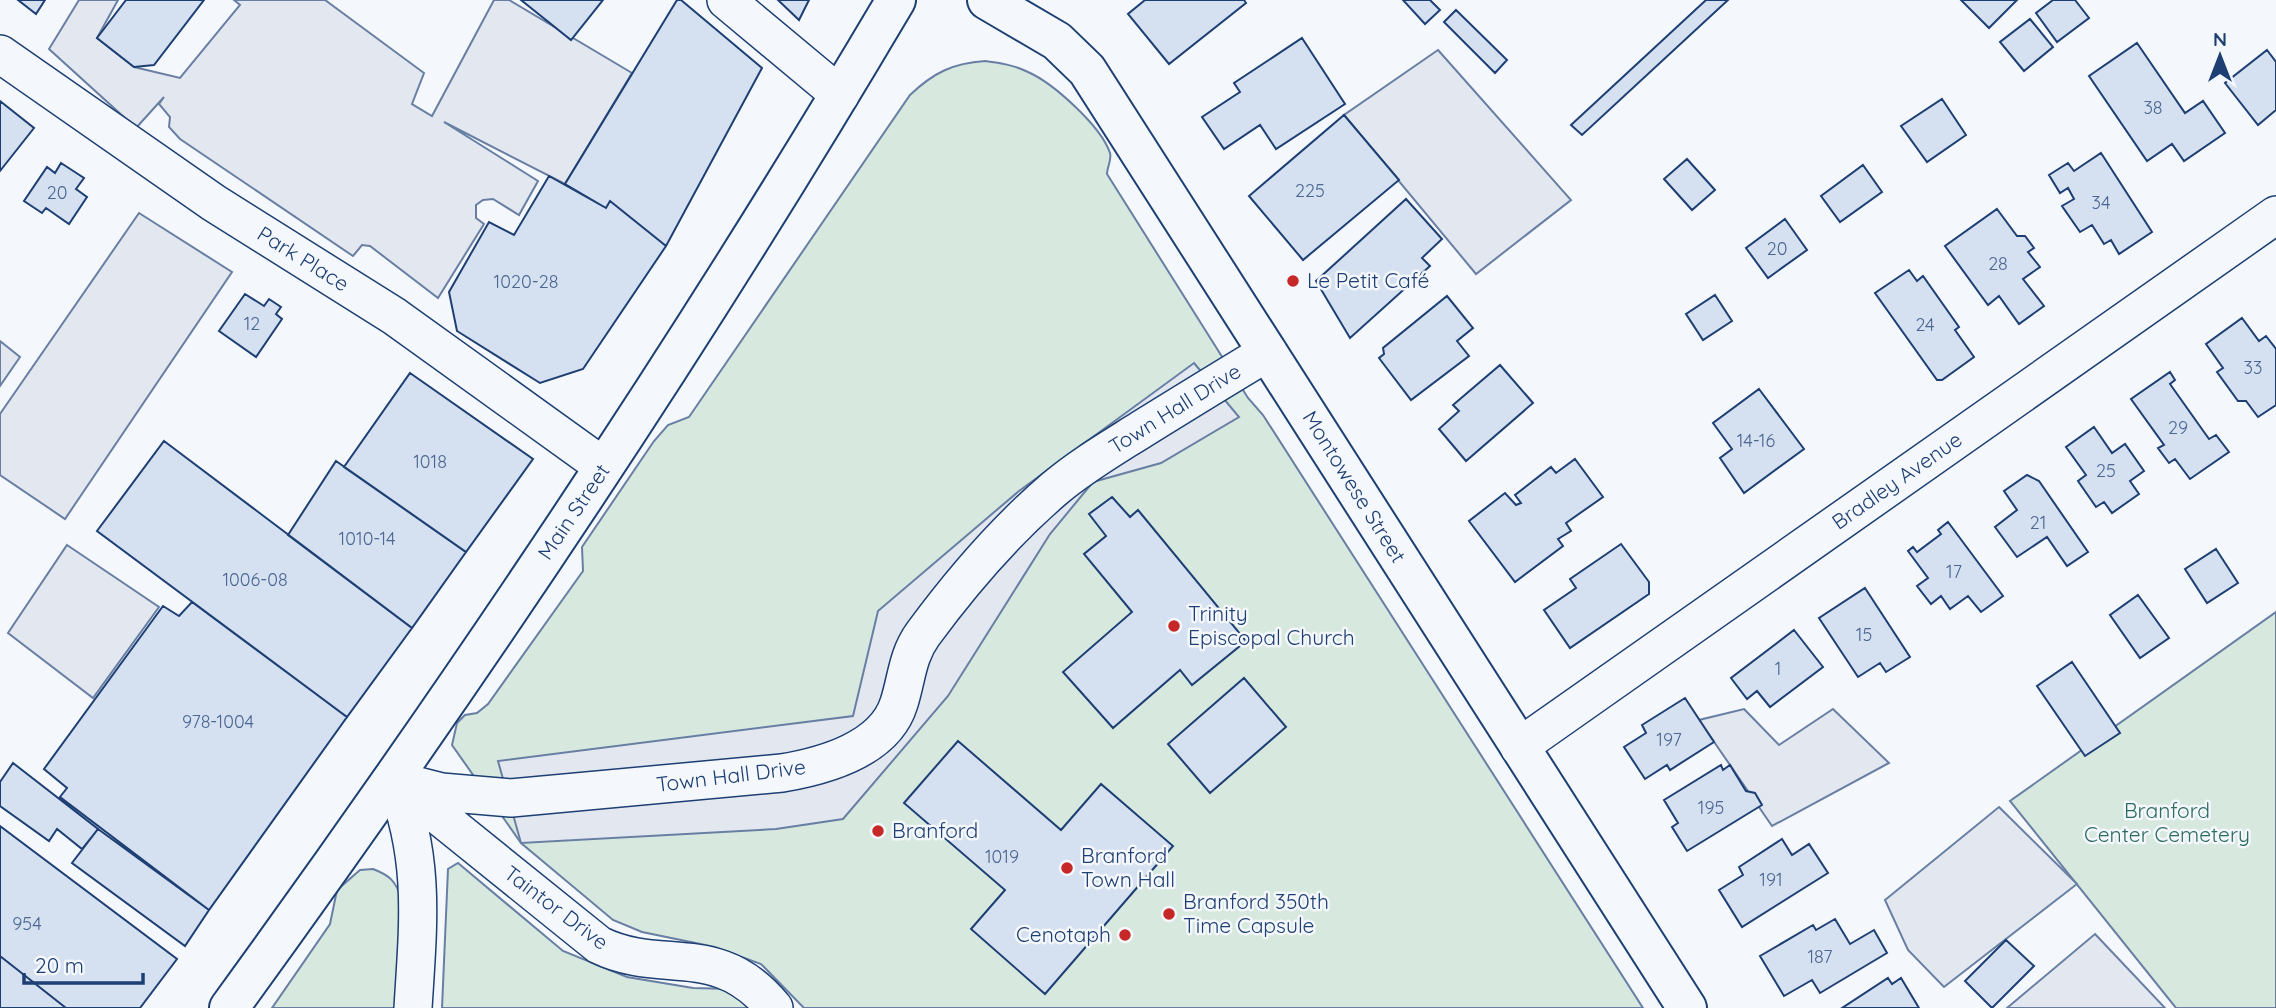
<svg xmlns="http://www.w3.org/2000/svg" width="2276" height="1008" viewBox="0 0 2276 1008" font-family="Quicksand,sans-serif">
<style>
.green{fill:#d7e8df;stroke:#687fa3;stroke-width:2}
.parking{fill:#e3e8f0;stroke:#687fa3;stroke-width:2}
.building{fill:#d5e0f0;stroke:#1d3f73;stroke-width:2}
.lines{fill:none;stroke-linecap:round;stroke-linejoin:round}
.minor-casing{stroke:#1d3f73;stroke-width:40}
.tertiary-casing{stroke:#1d3f73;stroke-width:42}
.minor{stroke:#f4f7fb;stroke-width:37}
.tertiary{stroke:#f4f7fb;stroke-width:38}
.poi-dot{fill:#c62828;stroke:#f4f7fb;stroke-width:2.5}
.labels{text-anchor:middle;stroke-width:5;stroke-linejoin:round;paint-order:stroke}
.number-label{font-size:18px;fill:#4b6792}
.street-label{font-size:21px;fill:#1d3f73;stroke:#f4f7fb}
.poi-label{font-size:21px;fill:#1d3f73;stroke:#f4f7fb;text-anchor:start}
.park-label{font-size:21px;fill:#2c6c60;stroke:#f4f7fb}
</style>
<rect width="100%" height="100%" fill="#f4f7fb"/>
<path class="green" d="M985,61c15,2 29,4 43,11 25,11 73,54 82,81 2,7 -3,14 -3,21l141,224 15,17 380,593h-839l-43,-44 -46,-17 -73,-15 -29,-12 -92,-77 -69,-98 5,-22 8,-8 12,-2 11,-9 95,-133 -1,-24 72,-106 14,-16 21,-8 221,-322c23,-22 43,-32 75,-34z
M2276,612v396h-100l-166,-207z
M458,863l105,88 64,26 66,11 40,1 22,19h-313l6,-139z
M373,869c16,6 23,12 28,29l-5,110h-124l58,-84 7,-34 23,-20z"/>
<path class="parking" d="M79,0h39l-21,38 37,29 46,11 60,-73 -6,-5h91l99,73 -12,31 20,12 62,-116h15l123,73 -67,111 -121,-62 94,59 -19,34 -26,-16 -10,1 -7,5v13l8,6 -46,74 -68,-52 -8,-1 -9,11 -173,-117 -11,-12 1,-10 -11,-13 5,-7 -28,31 -87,-79z
M1438,50l133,150 -95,74 -132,-159z
M139,213l93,59 -167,247 -65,-44v-61z
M0,341l20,16 -20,29z
M1194,363l45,54 -78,46 -68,19 -43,52 -102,162 -105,123 -67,10 -255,14 -23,-82 355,-45 25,-105 141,-120z
M67,545l92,62 -66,91 -85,-65z
M1744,709l35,36 54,-36 56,54 -117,63 -73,-106z
M1999,807l78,77 -133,103 -36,-37 -23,-50z
M2095,934l70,74h-158z"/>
<path class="building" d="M18,0h27l-9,14z
M126,0h78l-50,65 -20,2 -37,-29z
M521,0h82l-32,40z
M677,0h4l81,68 -96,178 -56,-45 -4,7 -41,-24z
M778,0h31l-10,20z
M1145,0h99l2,3 -77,61 -41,-50z
M1403,0h27l10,10 -15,14z
M1706,0h22l-146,135 -11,-10z
M1961,0h56l-28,28z
M2053,0h22l14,18 -32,24 -21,-29z
M1456,10l51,50 -12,13 -51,-51z
M2030,19l23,28 -29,24 -24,-29z
M1302,38l43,66 -69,45 -16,-24 -36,24 -22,-32 38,-25 -6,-9z
M2137,43l48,70 18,-12 22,32 -41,28 -12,-17 -25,17 -58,-85z
M2267,50l9,12v48l-18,15 -33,-42z
M1942,99l24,36 -39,27 -26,-36z
M0,101l34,27 -34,43z
M1344,115l55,65 -96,80 -54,-64z
M2101,153l51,79 -33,22 -8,-14 -7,4 -12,-19 -12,7 -18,-26 12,-7 -6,-11 -8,5 -11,-18 19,-12 6,8z
M1687,159l28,31 -23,20 -28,-31z
M61,163l23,15 -8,11 11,8 -18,27 -23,-16 -4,5 -18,-12 23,-34 8,6z
M1863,165l19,27 -42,30 -19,-26z
M549,176l57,32 4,-7 56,45 -83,123 -43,14 -83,-52 -8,-39 40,-70 25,13z
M1406,199l36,40 -20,19 8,8 -80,72 -34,-57z
M1997,209l20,27h8l9,12 -6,4 12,15 -17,12 21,27 -25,18 -20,-28 -11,9 -43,-59z
M1785,219l22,31 -39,28 -22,-30z
M1909,270l8,11 6,-5 36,51 -4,3 19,27 -32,23h-5l-62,-87z
M245,294l19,12 5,-7 12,8 -5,7 6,5 -26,38 -37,-26z
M1715,295l17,26 -29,19 -17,-26z
M1447,296l26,32 -16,13 12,15 -58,44 -32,-42 5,-4 -1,-6z
M2242,318l17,23 7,-5 10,13v56l-18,12 -12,-16h-8l-21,-29 6,-4 -17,-24z
M1500,365l33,38 -67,58 -27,-32 20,-18 -6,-6z
M2170,372l5,8 -5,4 39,55 7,-4 13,17 -39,27 -15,-20 -6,4 -11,-15 6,-3 -33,-46z
M410,373l123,86 -67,93 -122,-85z
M1759,389l45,60 -60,44 -24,-35 12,-9 -19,-26z
M2094,427l18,26 13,-9 19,27 -14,10 9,13 -27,19 -8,-11 -8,5 -18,-26 8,-6 -20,-28z
M164,441l248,187 -65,89 -250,-186z
M1575,459l28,38 -37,26 5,8 -13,8 5,7 -48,36 -46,-61 36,-28 11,12 5,-2 -6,-8 36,-28 5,6z
M336,461l130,91 -54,76 -124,-93z
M2027,475l12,6 49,71 -21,14 -20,-29 -30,20 -22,-30 22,-17 -13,-19z
M1112,497l18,20 8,-7 108,131 -54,44 -12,-15 -67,58 -50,-56 69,-60 -48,-58 22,-18 -17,-22z
M1948,522l55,74 -22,16 -13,-16 -18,13 -9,-13 -10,8 -14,-18 11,-8 -20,-27 5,-4 4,5 24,-18 -3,-4z
M1621,544l28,38v12l-79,54 -26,-38 32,-22 -6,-9z
M2216,549l22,34 -31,20 -22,-34z
M1865,588l45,69 -24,15 -6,-9 -22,14 -39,-59z
M2138,595l31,43 -29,20 -30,-43z
M192,602l155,115 -138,193 -149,-113 7,-9 -23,-19 119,-163 16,10z
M1794,630l29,37 -53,40 -13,-16 -10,8 -16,-21z
M2072,662l48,71 -35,23 -48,-70z
M1244,678l42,49 -76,66 -42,-49z
M1685,698l29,44 -44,28 -3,-5 -22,14 -21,-32 22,-14 -4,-8z
M958,741l103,89 40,-46 72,62 -128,148 -74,-65 34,-39 -101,-87z
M13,763l85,66 -16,20 -25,-20 -8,12 -49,-35v-24z
M1721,765l2,5 7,-5 16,26 9,2 7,12 -75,46 -15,-24 6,-4 -14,-23z
M0,826l177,133 -37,49h-74l-66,-52z
M98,829l111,81 -24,36 -113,-83z
M1782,839l10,16 17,-11 19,29 -86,54 -23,-37 24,-15 -4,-8z
M1835,919l15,25 24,-14 13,23 -67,40 -8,-13 -28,16 -24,-40 53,-31 3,5z
M2006,940l28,26 -42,42 -27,-27z
M0,956l66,52h-66z
M1888,978l4,6 9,-6 18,30h-77z"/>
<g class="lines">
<g class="minor-casing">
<path id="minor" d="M726,0l114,95
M0,54l214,149 180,113 210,151
M1519,747l757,-532
M394,780l47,12 70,6 271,-25c42,-7 103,-24 117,-70 8,-25 8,-47 24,-69 39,-53 81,-102 131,-145 27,-23 58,-41 88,-60 42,-26 84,-52 126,-77
M394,780c32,78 24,146 19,228
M403,787l196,158c63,31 119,-6 175,63"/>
</g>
<g class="tertiary-casing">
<path id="tertiary" d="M987,0l70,41 30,29 600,938
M229,1008c237,-326 462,-661 667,-1008"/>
</g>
<use href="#minor" class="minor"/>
<use href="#tertiary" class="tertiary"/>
</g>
<g class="poi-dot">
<circle cx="1293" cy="281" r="7"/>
<circle cx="1174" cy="626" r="7"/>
<circle cx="878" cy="831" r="7"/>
<circle cx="1067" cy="868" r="7"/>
<circle cx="1169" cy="914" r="7"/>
<circle cx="1125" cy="935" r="7"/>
</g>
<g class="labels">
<g class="number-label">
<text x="2153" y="114">38</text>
<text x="1310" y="197">225</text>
<text x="57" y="199">20</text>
<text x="2101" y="209">34</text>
<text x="1777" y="255">20</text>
<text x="1998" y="270">28</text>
<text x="526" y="288">1020-28</text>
<text x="252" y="330">12</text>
<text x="1925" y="331">24</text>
<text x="2253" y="374">33</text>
<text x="2178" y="434">29</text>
<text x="1756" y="447">14-16</text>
<text x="430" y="468">1018</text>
<text x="2106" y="477">25</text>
<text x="2038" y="529">21</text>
<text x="367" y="545">1010-14</text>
<text x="1954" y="578">17</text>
<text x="255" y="586">1006-08</text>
<text x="1864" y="641">15</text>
<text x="1778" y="675">1</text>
<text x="218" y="728">978-1004</text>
<text x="1669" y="746">197</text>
<text x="1711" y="814">195</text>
<text x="1002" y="863">1019</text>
<text x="1771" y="886">191</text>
<text x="27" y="930">954</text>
<text x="1820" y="963">187</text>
</g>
<g class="street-label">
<text transform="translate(303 259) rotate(32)" y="7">Park Place</text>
<text transform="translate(1175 409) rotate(-32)" y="7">Town Hall Drive</text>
<text transform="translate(1897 481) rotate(-35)" y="7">Bradley Avenue</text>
<text transform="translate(1354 487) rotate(58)" y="7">Montowese Street</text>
<text transform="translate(574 512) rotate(-56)" y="7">Main Street</text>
<text transform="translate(731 776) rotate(-7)" y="7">Town Hall Drive</text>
<text transform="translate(556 908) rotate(37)" y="7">Taintor Drive</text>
</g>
<g class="poi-label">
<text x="1307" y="288">Le Petit Café</text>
<text x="1188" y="621">Trinity<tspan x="1188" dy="24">Episcopal Church</tspan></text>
<text x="892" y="838">Branford</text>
<text x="1081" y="863">Branford<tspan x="1081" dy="24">Town Hall</tspan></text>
<text x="1183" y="909">Branford 350th<tspan x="1183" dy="24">Time Capsule</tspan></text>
<text x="1111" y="942" text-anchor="end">Cenotaph</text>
</g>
<g class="park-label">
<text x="2167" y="818">Branford<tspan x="2167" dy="24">Center Cemetery</tspan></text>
</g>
</g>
<g transform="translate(2220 56)" stroke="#f4f7fb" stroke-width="5" paint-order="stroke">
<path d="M0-5L12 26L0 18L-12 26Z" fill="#1d3f73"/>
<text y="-10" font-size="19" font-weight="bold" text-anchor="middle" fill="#1d3f73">N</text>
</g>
<path d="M24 973v10h119v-10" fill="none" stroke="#1d3f73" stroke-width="3.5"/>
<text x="35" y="973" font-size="21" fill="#1d3f73" stroke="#f4f7fb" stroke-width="5" paint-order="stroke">20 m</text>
</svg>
